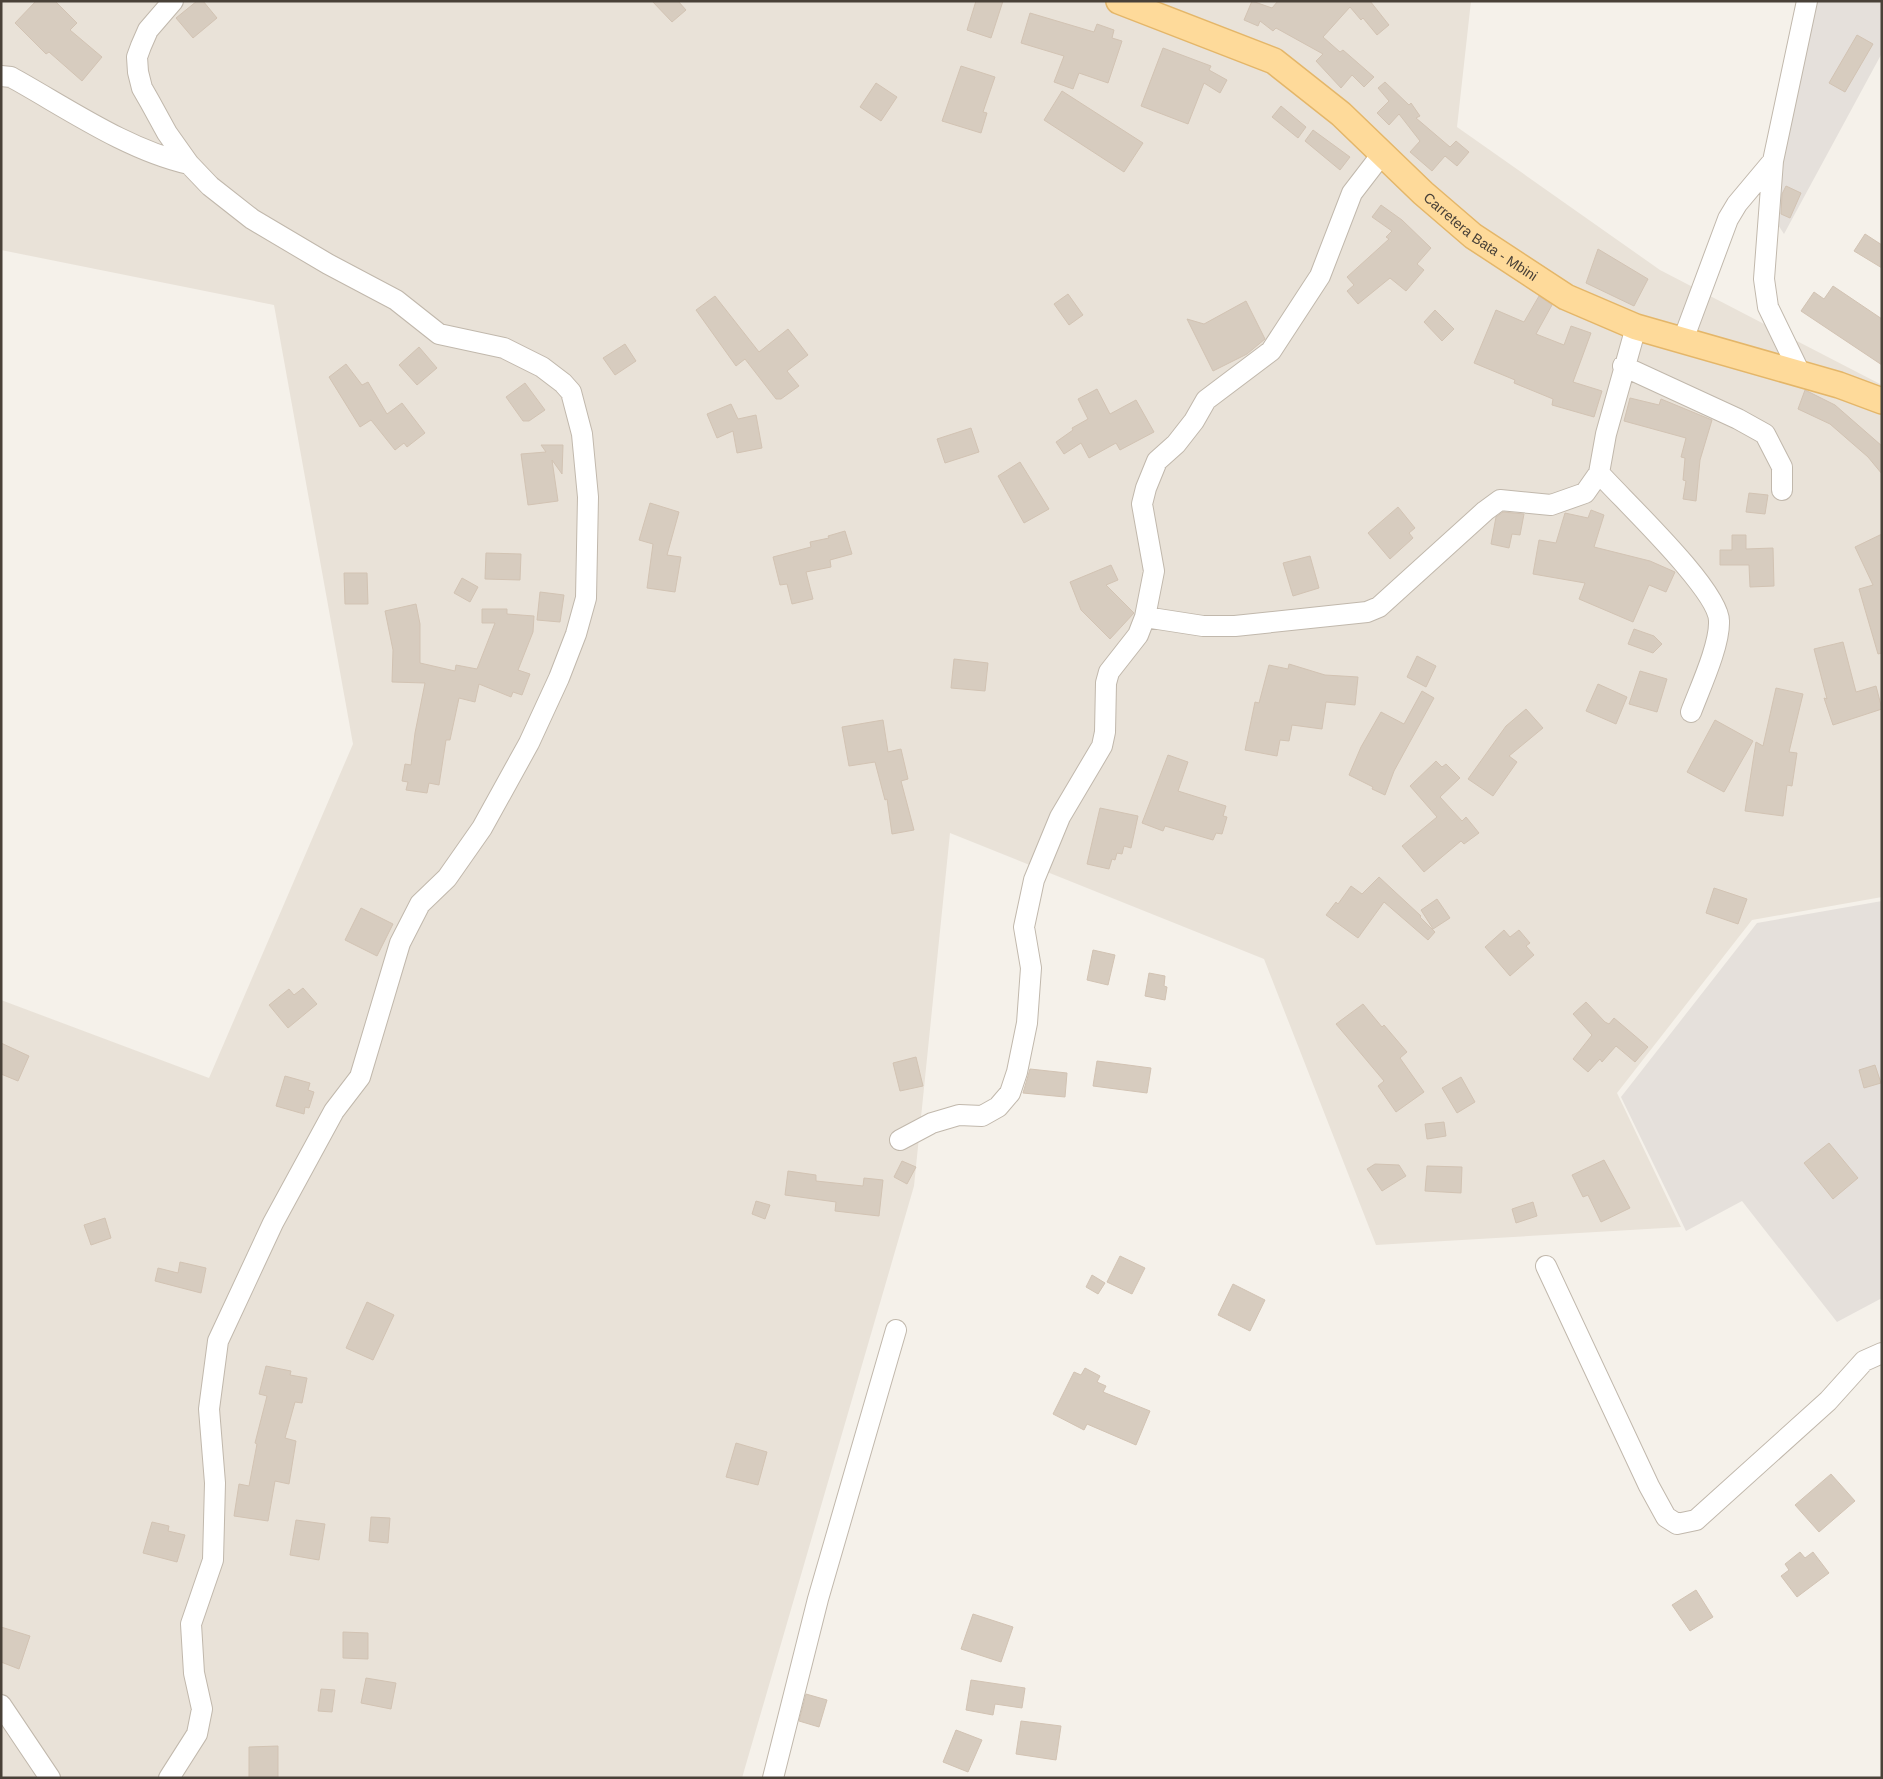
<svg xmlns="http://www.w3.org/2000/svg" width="1883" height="1779" viewBox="0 0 1883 1779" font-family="Helvetica,sans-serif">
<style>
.residential{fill:#e9e2d8}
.industrial{fill:#e5e0db}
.building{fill:#d7ccbf;stroke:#d2c3b3}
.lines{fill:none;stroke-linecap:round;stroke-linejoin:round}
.minor-casing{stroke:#c1b8ac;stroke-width:22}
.major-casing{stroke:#e4b669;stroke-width:28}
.minor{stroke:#fff;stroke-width:20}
.major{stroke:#feda9a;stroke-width:25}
.labels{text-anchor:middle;stroke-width:4.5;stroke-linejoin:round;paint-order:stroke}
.street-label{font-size:14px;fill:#494138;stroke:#fff}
</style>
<rect width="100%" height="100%" fill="#f5f1ea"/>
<path class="residential" d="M1,1h1470l-14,126 203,143 222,115v512l-130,23 -135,173 64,134 -305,18 -112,-286 -314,-126 -36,353 -172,592h-741v-778l208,78 144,-334 -79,-439 -273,-55z"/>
<path class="industrial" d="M1815,1h67v52l-98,181 -13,-20z
M1882,901v397l-45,24 -95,-121 -56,30 -65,-134 136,-174z"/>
<path class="building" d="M36,1h19l22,22 -7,7 32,27 -20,24 -33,-29 -3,2 -31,-31z
M197,1h6l14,17 -24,20 -17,-20z
M652,1h26l8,9 -14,12z
M976,1h27l-12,37 -24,-8z
M1252,1l20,7 6,-7h92l19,24 -12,10 -14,-17 -2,2 -11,-13 -27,30 17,15 3,-2 31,27 -10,10 -12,-12 -11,13 -25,-27 7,-7 -47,-26 -3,3 -13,-10 -2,5 -14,-6z
M1030,13l64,19 3,-8 17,6 -2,8 10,3 -14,42 -29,-10 -6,16 -19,-7 10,-26 -43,-13z
M1857,35l16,9 -28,48 -16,-9z
M1163,48l48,18 -2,4 18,10 -7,13 -16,-10 -16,41 -47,-18z
M961,66l34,11 -12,35 4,1 -6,20 -39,-12z
M1385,82l24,23 2,-2 9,13 -4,2 34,29 6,-6 13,11 -12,14 -12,-10 -13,15 -22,-19 10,-11 -21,-27 -10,11 -12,-12 12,-12 -11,-13z
M876,83l21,14 -16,24 -21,-14z
M1062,91l81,52 -19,29 -80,-52z
M1281,106l25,21 -8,11 -26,-21z
M1313,130l37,27 -10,13 -35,-29z
M1786,186l15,7 -11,25 -9,-4 1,-20z
M1381,205l21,15 29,28 -14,16 7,6 -18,21 -16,-13 -32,26 -11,-13 7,-6 -7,-8 42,-38 -3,-2 6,-6 -20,-14z
M1865,234l17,11v23l-28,-17z
M1598,249l50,30 -14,27 -48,-23z
M1833,286l49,33v46l-81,-54 13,-19 10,7z
M1068,294l15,21 -14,10 -15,-21z
M715,296l44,56 29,-23 20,26 -21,16 12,15 -18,13h-5l-31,-40 -9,7 -40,-56z
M1539,296l13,9 -16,29 28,11 7,-19 20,7 -18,49 29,9 -8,26 -42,-12 1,-6 -39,-16 1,-3 -41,-17 22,-53 28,12z
M1246,301l19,38 -18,15 -34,17 -26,-52 17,5z
M1435,310l19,19 -12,12 -18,-19z
M625,344l11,17 -21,14 -12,-17z
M419,347l18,21 -20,17 -18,-20z
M346,364l16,21 6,-3 19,32 15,-11 23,30 -18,14 -3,-4 -9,7 -24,-30 -11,7 -31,-50z
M525,383l20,27 -16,11h-6l-17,-24z
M1097,389l13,25 26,-14 18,32 -34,18 -4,-7 -27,15 -8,-15 -17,11 -8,-12 17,-12 -1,-2 16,-9 -10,-20z
M1805,390l30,15 47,41v28l-14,-17 -38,-33 -32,-15z
M1630,398l29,7 2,-6 51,21 -12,40 -4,41 -13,-2 3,-18 -3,-1 2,-22 -4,-1 5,-19 -62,-17z
M731,404l7,15 18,-4 6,33 -25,5 -4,-22 -16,7 -10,-24z
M971,428l8,24 -34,11 -8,-24z
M541,445h22l-1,29 -10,-14 6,41 -30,4 -7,-51 25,-2z
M1020,462l29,47 -25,14 -26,-47z
M1749,493l19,2 -3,19 -19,-2z
M650,503l29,9 -12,43 14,2 -6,35 -28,-4 6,-44 -14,-4z
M1398,507l17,21 -6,5 4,5 -23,21 -22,-26z
M1591,510l13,5 -10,32 56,14 25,11 -9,20 -17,-7 -16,37 -54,-23 6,-16 -52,-9 6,-34 17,3 9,-30 23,5z
M1503,512l21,2 -4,21 -8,-1 -3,14 -18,-4 5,-27z
M845,531l7,23 -22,6 1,7 -25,5 7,27 -21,5 -5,-20 -7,1 -7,-28 38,-10 -1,-5 19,-4 -1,-2z
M1882,534v119l-4,1 -19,-65 14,-4 -18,-38z
M1732,535h14v14l27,-1 1,38 -24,1 -1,-22h-29v-15h12z
M486,553l35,1 -1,26 -35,-1z
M1310,556l9,32 -26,8 -10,-33z
M1111,565l7,15 -12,5 28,28 -24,26 -29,-29 -11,-28z
M344,573h23l1,31h-23z
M462,578l16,9 -8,15 -16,-9z
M540,592l24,3 -4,27 -23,-2z
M416,604l4,20v39l35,8 1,-6 21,4 18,-46h-13v-14h25v5l27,2 -1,16 -15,38 12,4 -8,21 -9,-3 -2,5 -32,-13 -4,18 -16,-4 -9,42h-4l-7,45 -10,-2 -2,10 -21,-3 2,-8 -6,-1 3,-17 6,1 4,-32 10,-50 -33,-1 1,-32 -8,-39z
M1634,629l20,7 8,8 -9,9 -25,-9z
M1843,642l13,50 20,-6 6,23 -49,16 -9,-27 3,1 -13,-50z
M1417,656l19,10 -10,21 -19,-10z
M954,659l34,4 -3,28 -34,-3z
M1289,664l36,11 33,2 -3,28 -29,-3 -4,27 -30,-4 -3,16 -9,-1 -3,16 -32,-6 10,-48 4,1 10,-38 19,4z
M1640,671l27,8 -10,33 -28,-8z
M1598,684l29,13 -11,27 -30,-13z
M1776,688l27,6 -14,58 8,1 -5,33 -5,-1 -4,31 -38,-5 11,-69 7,4z
M1422,691l12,7 -40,73 -9,24 -13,-6 1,-2 -24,-12 12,-28 20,-35 23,12z
M1526,709l17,19 -34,28 8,6 -24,34 -25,-17 38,-53z
M883,720l5,32 13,-3 7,30 -7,2 13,49 -22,4 -5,-35 -2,1 -10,-38 -26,4 -7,-39z
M1715,720l38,21 -29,51 -37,-20z
M1168,755l20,7 -10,29 48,15 -3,10 4,1 -5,17 -6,-1 -3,7 -48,-14 -2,5 -21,-8z
M1436,761l6,6 4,-3 14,14 -20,19 22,24 4,-4 13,16 -15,11 -3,-3 -37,31 -22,-26 35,-29 -27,-31z
M1100,808l38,8 -7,32 -7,-2 -2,8 -5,-1 -2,7 -3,-1 -3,10 -22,-5z
M1379,877l42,39 -1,1 15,15 -7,8 -44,-38 -26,36 -32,-23 10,-13 2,2 13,-18 11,8z
M1714,888l33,11 -9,25 -32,-11z
M1437,899l13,19 -17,11 -12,-19z
M361,908l32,16 -16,32 -32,-16z
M1504,930l6,7 9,-7 11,13 -4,3 8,9 -24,21 -25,-29z
M1093,950l22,5 -7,30 -21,-5z
M1149,973l16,3 -1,10 3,1 -2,13 -20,-4z
M303,988l14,16 -29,24 -19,-23 20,-16 5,6z
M1586,1002l19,20 4,2 5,-6 34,29 -13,15 -19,-16 -14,16 -2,-3 -12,13 -15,-13 19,-24 -19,-21z
M1363,1004l19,23 2,-2 23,27 -7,6 24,34 -28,20 -18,-26 6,-5 -48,-57z
M1,1043l28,13 -11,25 -17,-7z
M916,1057l7,29 -23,5 -7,-28z
M1097,1061l54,7 -4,25 -54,-7z
M1875,1065l6,18 -17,5 -5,-18z
M1030,1069l37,4 -2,24 -42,-4z
M285,1076l25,7 -2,7 6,2 -5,16 -4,-1 -1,7 -28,-8z
M1461,1077l14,25 -18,11 -15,-25z
M1444,1122l2,14 -19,3 -2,-15z
M1829,1143l29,35 -25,21 -29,-36z
M1604,1160l26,48 -29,14 -13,-27 -5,2 -11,-22z
M902,1161l14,6 -9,17 -13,-7z
M1375,1164l24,1 7,11 -24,15 -15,-22z
M1427,1166l35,1 -1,26 -36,-2z
M788,1171l28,4v6l47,5 1,-8 19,2 -4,36 -44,-5 1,-9 -51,-7z
M756,1201l14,4 -5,14 -13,-5z
M1533,1202l4,14 -21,7 -4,-14z
M105,1218l6,20 -20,7 -7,-20z
M1120,1256l25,12 -13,26 -25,-12z
M180,1262l26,6 -5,25 -46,-12 3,-13 20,5z
M1092,1275l13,8 -7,11 -12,-7z
M1233,1284l32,16 -15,31 -32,-16z
M367,1302l27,13 -21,45 -27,-12z
M266,1366l25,5 -1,4 17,3 -5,25 -7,-1 -10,36 11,3 -7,43 -14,-3 -7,40 -34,-5 5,-32 10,2 8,-42 -2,-1 12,-47 -8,-2z
M1085,1368l15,8 -3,6 9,4 -3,6 47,19 -14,34 -49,-21 -3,6 -31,-16 21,-42 7,3z
M736,1443l31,9 -9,33 -32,-8z
M1831,1474l24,27 -36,31 -24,-27z
M371,1517l19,1 -2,25 -19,-2z
M296,1520l29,4 -6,36 -29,-5z
M152,1522l17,4 -1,5 17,4 -8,27 -34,-9z
M1800,1552l5,6 8,-6 16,21 -32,24 -16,-21 8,-6 -4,-6z
M1696,1590l17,27 -23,14 -18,-26z
M973,1614l40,13 -12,35 -40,-13z
M1,1627l29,9 -11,33 -18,-7z
M343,1632l25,1v26l-25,-1z
M366,1678l30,5 -5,26 -30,-6z
M971,1680l54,8 -3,20 -27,-4 -2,11 -27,-5z
M321,1689l14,1 -3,22 -14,-1z
M806,1694l21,6 -8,27 -20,-6z
M1021,1721l40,5 -5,34 -40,-6z
M956,1730l26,10 -14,32 -25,-10z
M278,1746v32h-29v-31z"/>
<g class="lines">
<g class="minor-casing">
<path id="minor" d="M1,76l10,1c56,31 116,73 178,87
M1683,340l45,-121 9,-15 36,-43
M1623,366l115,53 27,15 17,33v23
M1801,375l-33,-68 -4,-28 9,-118 34,-160
M1599,473c24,27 120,117 120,148 1,24 -19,67 -28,91
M1145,617l58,9h32l132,-14 12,-5 106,-96 15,-11 51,5 34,-12 14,-20 7,-39 30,-107
M900,1140l32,-17 27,-8 23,1 16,-9 12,-14 7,-21 10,-49 4,-55 -7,-41 10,-47 26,-63 42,-71 3,-14 1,-49 3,-11 29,-37 7,-18 9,-46 -12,-67 4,-16 11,-27 19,-17 18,-23 12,-21 65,-49 49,-75 32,-83 30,-39
M1546,1266l103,220 17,31 11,7 19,-4 132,-119 36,-40 18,-8
M1,1705l49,73
M169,1778l28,-44 5,-25 -8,-36 -3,-49 22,-64 2,-77 -6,-74 9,-68 55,-118 61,-112 26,-34 40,-134 20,-39 27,-26 35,-50 47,-85 30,-65 17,-44 10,-36 2,-101 -6,-63 -11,-42 -8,-9 -21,-16 -38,-19 -65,-14 -43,-34 -68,-36 -76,-45 -42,-33 -21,-22 -22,-31 -17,-31 -8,-14 -4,-16 -1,-15 4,-11 7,-16 25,-29
M773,1778l45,-179 78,-269"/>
</g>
<g class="major-casing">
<g id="major">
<path id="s1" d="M1119,1l155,60 67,53 82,79 50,43 93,61 70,30 203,58 43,16"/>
</g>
</g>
<use href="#minor" class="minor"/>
<use href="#major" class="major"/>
</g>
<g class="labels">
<g class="street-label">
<text dy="5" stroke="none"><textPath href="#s1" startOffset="438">Carretera Bata - Mbini</textPath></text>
</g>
</g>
<rect width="1883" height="1779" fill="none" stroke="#494138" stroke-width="5"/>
</svg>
